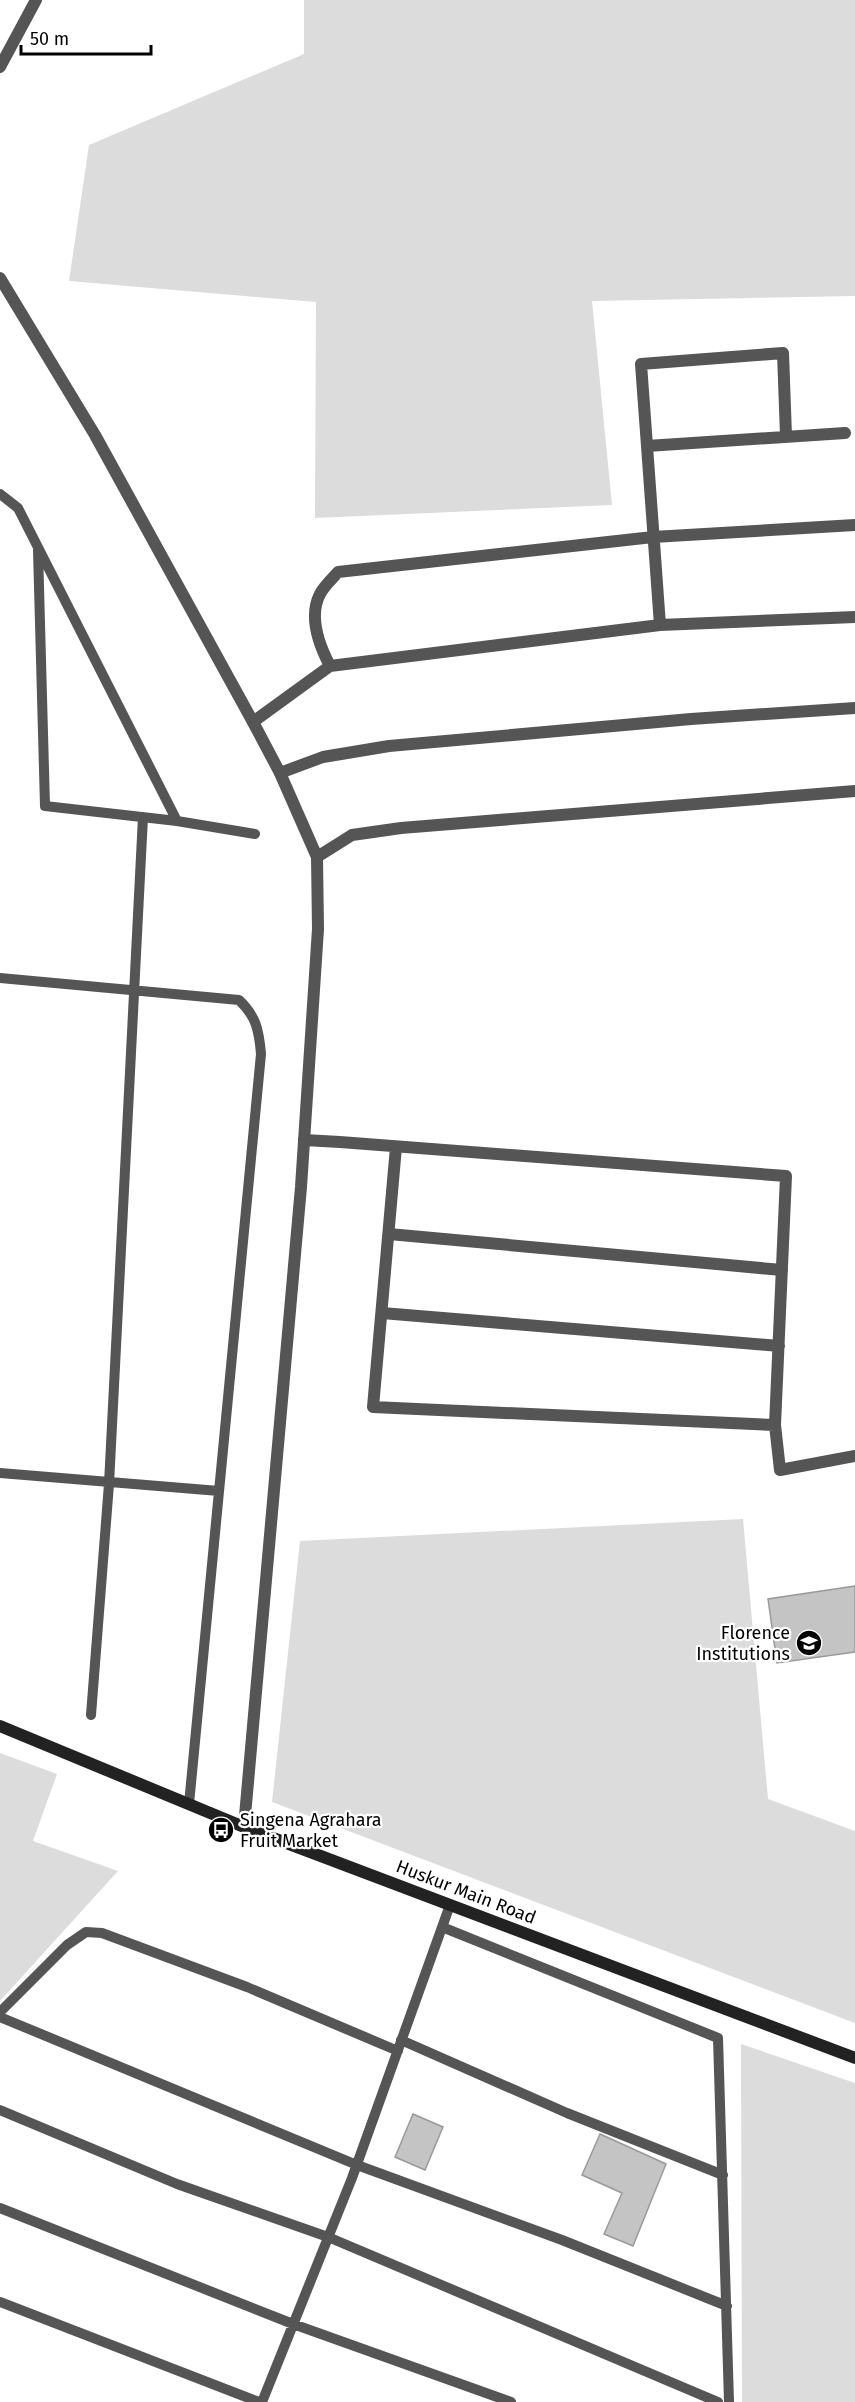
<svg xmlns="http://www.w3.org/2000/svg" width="855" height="2402" viewBox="0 0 855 2402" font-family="'Fira Sans',sans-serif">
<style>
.green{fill:#dcdcdc}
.building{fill:#c4c4c4;stroke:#999;stroke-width:1.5}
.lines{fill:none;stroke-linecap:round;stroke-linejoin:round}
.service{stroke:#555;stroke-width:10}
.minor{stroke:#555;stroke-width:12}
.tertiary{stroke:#555;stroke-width:12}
.secondary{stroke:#222;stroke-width:12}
.labels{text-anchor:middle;stroke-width:4.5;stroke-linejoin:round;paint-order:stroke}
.poi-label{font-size:18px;fill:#000;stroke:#fff;text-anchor:end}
.street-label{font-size:18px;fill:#000;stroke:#fff}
</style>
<rect width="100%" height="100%" fill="#fff"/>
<path class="green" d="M304,0h551v296l-263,5 20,204 -297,13 1,-216 -247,-21 20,-136 215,-91z
M743,1519l25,280 87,32v192l-583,-221 28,-261z
M0,1753l57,21 -24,67 85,30 -118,130z
M741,2044l114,39v319h-113z"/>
<path class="building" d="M855,1586v66l-78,11 -9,-64z
M413,2114l30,13 -18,43 -30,-13z
M600,2134l66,30 -33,82 -29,-12 18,-41 -40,-18z"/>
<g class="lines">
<path class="service" d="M0,494l18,14 159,313 78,13
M38,550l7,256 132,15
M0,978l239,22c17,16 20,30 22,54l-72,750
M0,1473l219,18
M91,1715l18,-231 34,-667
M442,1927l276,111 11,364
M0,2012l67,-67 19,-13 16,1 145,54 151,64
M0,2017l357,148 205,75 165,66
M401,2040l166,73 156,62
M0,2110l177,74 151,53 390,165
M0,2208l293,116 218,78
M0,2302l259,100
M262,2402l90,-224 98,-273"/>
<path class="minor" d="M647,446l-6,-82 142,-11 3,83
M660,625l-13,-179 198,-13
M330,666c-11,-21 -22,-49 -10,-72 4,-8 13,-16 18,-22l315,-35 202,-12
M253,722l77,-56 330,-41 195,-8
M280,773l43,-16 66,-11 302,-27 164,-11
M317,857l35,-22 49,-7 454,-37
M304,1140l36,2 446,34 -11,249 -402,-18 23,-260
M389,1234l393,36
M382,1313l397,33
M775,1425l5,45 75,-14"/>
<path class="tertiary" d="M0,67l36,-67
M0,278l95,157 158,287 27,51 37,84 1,72 -17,258 -57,640"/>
<path class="secondary" d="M0,1726l244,101 611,231"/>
</g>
<defs>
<g id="university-disc" transform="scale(1.35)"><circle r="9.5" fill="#000" stroke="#fff"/><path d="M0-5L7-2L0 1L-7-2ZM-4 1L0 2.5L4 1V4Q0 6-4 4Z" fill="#fff"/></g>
<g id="bus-disc" transform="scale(1.35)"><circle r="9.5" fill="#000" stroke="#fff"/><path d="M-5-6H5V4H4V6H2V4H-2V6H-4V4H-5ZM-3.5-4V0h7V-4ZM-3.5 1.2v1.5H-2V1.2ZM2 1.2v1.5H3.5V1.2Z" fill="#fff"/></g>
</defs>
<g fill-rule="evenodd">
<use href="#university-disc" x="809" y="1643"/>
<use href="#bus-disc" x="221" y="1830"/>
</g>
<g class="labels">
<g class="poi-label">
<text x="790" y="1639">Florence<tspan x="790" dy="21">Institutions</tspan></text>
<text x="240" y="1826" text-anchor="start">Singena Agrahara<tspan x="240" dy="21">Fruit Market</tspan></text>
</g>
<g class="street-label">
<text transform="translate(466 1892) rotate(21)" y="6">Huskur Main Road</text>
</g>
</g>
<path d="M21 45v9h130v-9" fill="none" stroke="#000000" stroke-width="3"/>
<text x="30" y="45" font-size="18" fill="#000000" stroke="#ffffff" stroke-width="4.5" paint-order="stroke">50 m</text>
</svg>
